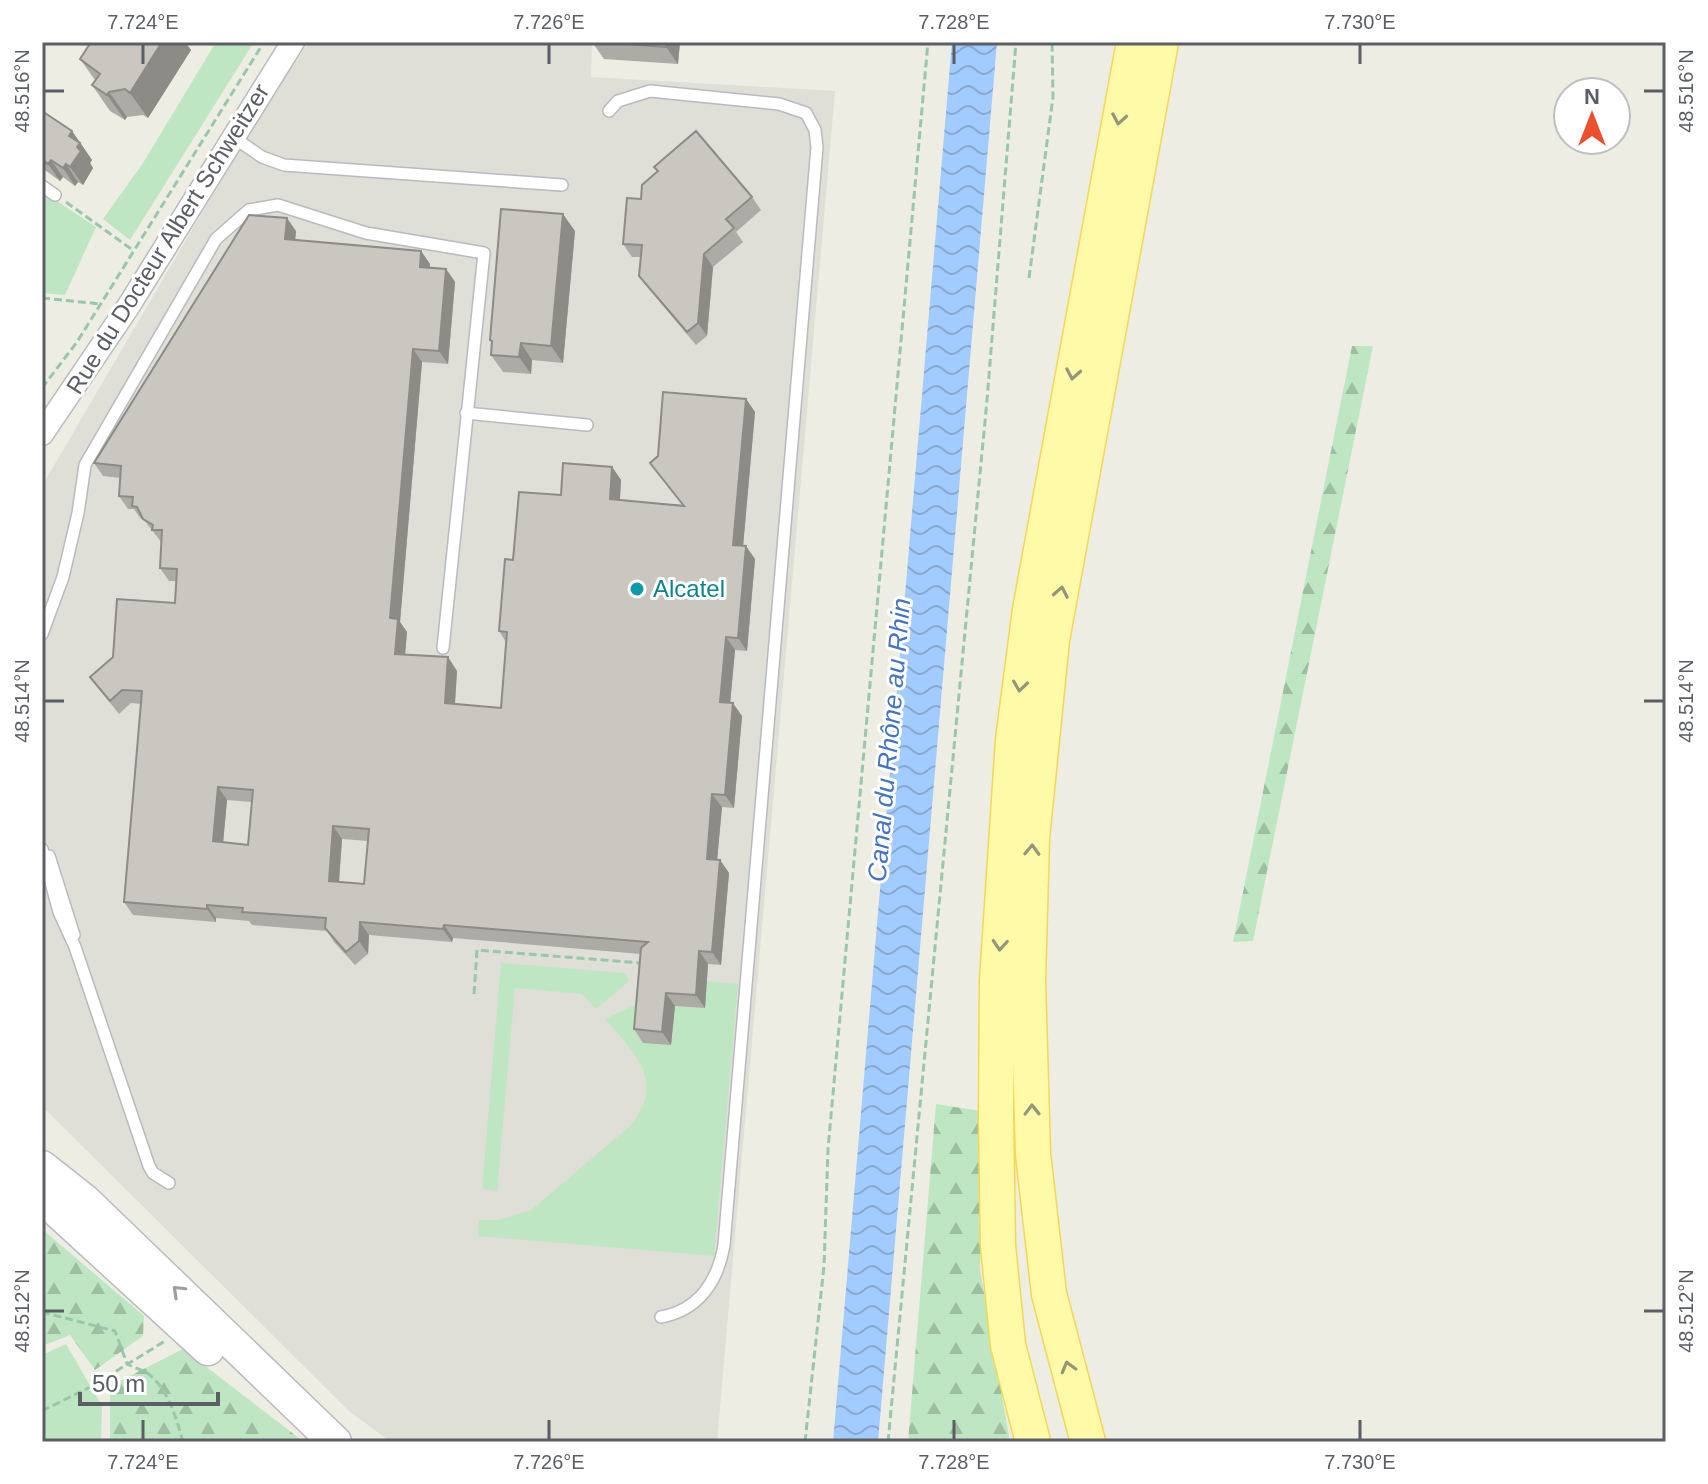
<svg xmlns="http://www.w3.org/2000/svg" width="1708" height="1484" viewBox="0 0 1708 1484" font-family="Arial,sans-serif">
<style>
.industrial{fill:#dfded7}
.green{fill:#bfe6c3}
.forest{fill:url(#forest-firs)}
.water{fill:url(#water-waves)}
.lines{fill:none;stroke-linecap:round;stroke-linejoin:round}
.lane-casing{stroke:#b8babf;stroke-width:14}
.street-casing{stroke:#b8babf;stroke-width:25}
.secondary-casing{stroke:#b8bbc1;stroke-width:35}
.primary-casing{stroke:#f2d758;stroke-width:37}
.path{stroke:#98c7ab;stroke-width:3;stroke-dasharray:8 4;stroke-linecap:butt}
.lane{stroke:#fff;stroke-width:11}
.street{stroke:#fff;stroke-width:22}
.secondary{stroke:#fff;stroke-width:32}
.primary{stroke:#fffaa7;stroke-width:34}
.wall{fill:#adaba5;fill-rule:evenodd}
.shaded-wall{fill:#8d8b86}
.building{fill:#c9c7c0;stroke:#8d8b86;stroke-width:2;fill-rule:evenodd}
.oneway{stroke:#94957b}
.oneway2{stroke:#9d9ea2}
.ticks{fill:none;stroke:#5b5e64;stroke-width:3}
.culture-dot{fill:#0f9aa8;stroke:#fff;stroke-width:3}
.labels{text-anchor:middle;stroke-width:6;stroke-linejoin:round;paint-order:stroke}
.street-label{font-size:24px;fill:#5b5e64;stroke:#fff}
.culture-label{font-size:24px;fill:#0d838f;stroke:#fff;text-anchor:start}
.water-label{font-size:26px;font-style:italic;fill:#4374c3;stroke:#fff}
.neatline{fill:none;stroke:#5b5e64;stroke-width:3}
.ticks-label{font-size:20px;text-anchor:middle;fill:#5b5e64}
</style>
<defs>
<pattern id="forest-firs" width="22" height="20" patternUnits="userSpaceOnUse" patternTransform="scale(2)"><rect width="22" height="20" fill="#bfe6c3"/><path d="M5 1l3.5 6h-7zM16 11l3.5 6h-7z" fill="#9ebea2"/></pattern>
<pattern id="water-waves" width="16" height="10" patternUnits="userSpaceOnUse" patternTransform="scale(2)"><rect width="16" height="10" fill="#a2ccff"/><path d="M0 5q4-4 8 0t8 0" fill="none" stroke="#87a9d2"/></pattern>
</defs>
<rect width="100%" height="100%" fill="#eeede3"/>
<path class="industrial" d="M309,42h283l-1,35 244,14 -118,1351h-326l-42,-31 -307,-305v-620l216,-369z"/>
<path class="green" d="M216,42h38l-124,198 -27,-21 40,-56z
M42,191l54,36 -31,68 -23,-2z
M501,963l124,10 4,8 -33,28 -14,-15 -67,-6 -18,203 -15,-2z
M707,981l31,3 -24,272 -236,-20 1,-16h20l32,-10 99,-84c37,-44 5,-72 -25,-107l41,-19 25,45 4,-39 30,2z
M66,1344l36,62 -1,36h-59v-87z"/>
<path class="forest" d="M1352,346h21l-120,595 -20,1z
M936,1104l45,7 -1,159 30,172h-102z
M42,1229l102,87 -1,20 -48,34 -25,-35 -28,11z
M183,1349l121,93h-194v-56z"/>
<path class="water" d="M952,42h45l-119,1400h-45z"/>
<g class="lines">
<g class="lane-casing">
<path id="lane" d="M609,111l9,-10 32,-10 129,13 27,9 9,17 2,17 -93,1098c-6,36 -25,65 -63,72
M233,137l29,20 22,8 278,20
M42,186l13,9
M466,413l121,12
M42,634l21,-57 15,-64 7,-48 131,-226 33,-29 29,-5 88,28 118,20 -41,395
M42,849l17,63 16,35 74,219 4,7 16,10
M49,856l25,79"/>
</g>
<g class="street-casing">
<path id="street" d="M42,434l86,-127 165,-265"/>
</g>
<g class="secondary-casing">
<path id="secondary" d="M42,1167l43,34 250,241
M42,1197l166,152"/>
</g>
<g class="primary-casing">
<path id="primary" d="M1033,1442l-25,-97 -10,-99 -2,-130 1,-135 16,-241 17,-130 104,-568
M1088,1442l-39,-148 -16,-140 -5,-173 4,-143 20,-198 109,-598"/>
</g>
<path class="path" d="M66,202l68,49
M1029,278l24,-181 -1,-55
M42,298l59,6
M42,388l35,-46 187,-300
M474,994l3,-44 164,13
M42,1312l73,19 12,33c8,4 19,7 24,12 18,16 26,44 32,66
M42,1411l50,-25 73,-45
M805,1442l19,-176 4,-117 100,-1107
M888,1442l99,-1042 29,-358"/>
<use href="#lane" class="lane"/>
<use href="#street" class="street"/>
<use href="#secondary" class="secondary"/>
<use href="#primary" class="primary"/>
</g>
<path class="wall" d="M91,42h94l6,8 -43,68 -5,-3 -16,2 -2,3 -15,-9 -18,-26 3,-5 -15,-21z
M592,42h88l-2,22 -74,-5z
M42,111l30,20 20,29 -2,3 3,5 -10,17 -5,-3 -3,4 -12,-9 -3,4 -18,-13z
M752,197l9,13 -25,22 7,10 -30,25 -6,69 -11,9 -47,-56 -10,-13 2,-19h-9l-9,-13 18,-45z
M296,231l-1,9 126,11 9,13v3l16,2 9,13 -7,82 -26,-2 -22,260 7,10 -2,22 52,17 -2,33 46,4 5,-66 -7,-11 14,-71 48,-65 51,-28 9,13 -1,20 63,5 -33,-42 96,-64 9,13 -12,134 12,13 -8,92 -12,-1 -5,53 12,13 -8,92 -12,-1 -5,53h3l9,13 -8,92 -13,-1 -3,44 -30,-2 -4,39 -28,-2 -9,-14 7,-75 -188,-16 -1,4 -83,-7 -1,19 -13,11 -21,-23 -7,-11 -75,-6 -3,-4 -33,-3v4l-83,-7 -9,-13 17,-198 -10,-1 -12,11 -29,-37 85,-74 1,-22h-7l-9,-13 2,-25 -18,-23 -3,-1 -7,-10h-6l-9,-13 2,-18 -18,-2 -9,-13zM227,800l25,2 -4,43 -25,-3zM342,839l26,2 -4,43 -25,-2z
M575,231l-12,132 -31,-3 -1,14 -28,-2 -12,-17 1,-12 -2,-3z"/>
<path class="shaded-wall" d="M162,42h23l6,8 -43,68 -18,-25z
M667,42h13l-2,22 -12,-17z
M109,92l18,25 -2,3 -18,-25z
M72,131l20,29 -2,3 3,5 -10,17 -13,-18 -1,-31z
M51,160l12,17 -3,4 -12,-17z
M66,164l12,18 -3,4 -12,-18z
M563,214l12,17 -12,132 -12,-17z
M287,218l9,13 -2,21 -9,-13z
M421,251l9,13 -1,16 -9,-13z
M704,254l9,13 -6,69 -9,-13z
M446,269l9,13 -7,82 -9,-13z
M521,343l11,17 -1,14 -12,-17z
M413,349l9,13 -22,260 7,10 -3,35 -9,-13 -5,-36z
M746,399l9,13 -13,146 -9,-13z
M612,467l9,13 -2,32 -9,-13z
M746,546l9,13 -8,92 -9,-13z
M726,637l9,13 -6,65 -9,-13z
M448,657l9,14 -3,45 -9,-13z
M733,703l9,13 -8,92 -9,-13z
M218,787l9,13 -5,55 -9,-14z
M712,794l10,13 -6,65 -9,-13z
M333,826l9,13 -4,55 -9,-13z
M720,860l9,13 -8,92 -9,-13z
M207,905l9,13v4l-9,-13z
M360,922l9,13 -1,19 -9,-13z
M444,925l9,13 -1,4 -9,-13z
M699,951l9,13 -3,44 -9,-13z
M666,993l9,13 -4,39 -9,-13z"/>
<path class="building" d="M91,42h71l-32,51 -5,-4 -16,3 -2,3 -15,-10 8,-11 -20,-15z
M599,42h68l-1,5z
M42,111l30,20 -3,5 11,7 -3,4 4,4 -11,16 -4,-3 -3,4 -12,-8 -3,4 -6,-5z
M696,131l56,66 -26,22 8,9 -30,26 -6,69 -11,9 -48,-56 3,-31 -19,-1 4,-46 14,1 1,-14 16,-14 -4,-4z
M501,209l62,5 -12,132 -30,-3 -2,14 -28,-2 1,-14 -2,-1z
M249,215l38,3 -2,21 136,12 -1,16 26,2 -7,82 -26,-2 -23,269 8,1 -3,35 53,3 -3,46 56,5 6,-76 -8,-1 6,-72 8,1 6,-68 42,3 2,-32 49,4 -2,32 74,7 -34,-43 8,-7 5,-64 83,7 -13,146 13,1 -8,92 -12,-1 -6,65 13,1 -8,92 -13,-1 -5,65 13,1 -8,92 -13,-1 -3,44 -30,-2 -4,39 -28,-3 7,-81 7,-6 -204,-17 -1,4 -83,-7 -1,19 -13,11 -21,-24 1,-10 -84,-6 1,-4 -36,-3v4l-83,-7 18,-211 -20,-1 -12,11 -20,-24 23,-20 4,-58 58,4 2,-34 -17,-1 2,-38h-10l1,-5 -10,-6 -6,-12 -5,-1 1,-9 -14,-1 2,-30 -27,-3zM218,787l35,3 -5,55 -35,-4zM333,826l36,3 -5,55 -35,-3z"/>
<defs><path id="oneway-chevron" d="M-2-3.5L2.5 0L-2 3.5" fill="none" stroke-width="1.6" stroke-linecap="round" stroke-linejoin="round" transform="scale(2)"/></defs>
<g class="oneway">
<use href="#oneway-chevron" transform="translate(1119 119) rotate(100)"/>
<use href="#oneway-chevron" transform="translate(1073 374) rotate(100)"/>
<use href="#oneway-chevron" transform="translate(1061 592) rotate(-80)"/>
<use href="#oneway-chevron" transform="translate(1020 686) rotate(98)"/>
<use href="#oneway-chevron" transform="translate(1032 850) rotate(-88)"/>
<use href="#oneway-chevron" transform="translate(1000 945) rotate(94)"/>
<use href="#oneway-chevron" transform="translate(1032 1110) rotate(-91)"/>
<use href="#oneway-chevron" transform="translate(1068 1367) rotate(-105)"/>
</g>
<use class="oneway2" href="#oneway-chevron" transform="translate(178 1291) rotate(-136)"/>
<path class="ticks" d="M143,44v20M549,44v20M954,44v20M1360,44v20M44,91h20M1644,91h20M44,701h20M1644,701h20M44,1311h20M1644,1311h20M143,1420v20M549,1420v20M954,1420v20M1360,1420v20"/>
<circle class="culture-dot" cx="637" cy="589" r="8"/>
<g class="labels">
<g class="street-label">
<text transform="translate(168 239) rotate(-58)" y="8">Rue du Docteur Albert Schweitzer</text>
</g>
<g class="culture-label">
<text x="653" y="597">Alcatel</text>
</g>
<g class="water-label">
<text transform="translate(889 740) rotate(-85)" y="9">Canal du Rhône au Rhin</text>
</g>
</g>
<rect width="1708" height="1484" fill="none" stroke="#ffffff" stroke-width="88"/>
<g transform="translate(1592 116)"><circle r="38" fill="#ffffff" stroke="#bdbfc1" stroke-width="2"/>
<path d="M0-6L14 30L0 20L-14 30Z" fill="#ea502d"/>
<text y="-12" font-size="22" font-weight="bold" text-anchor="middle" fill="#5b5e64">N</text>
</g>
<path d="M80 1392v12h138v-12" fill="none" stroke="#5b5e64" stroke-width="4"/>
<text x="92" y="1392" font-size="24" fill="#5b5e64" stroke="#ffffff" stroke-width="6" paint-order="stroke">50 m</text>
<rect x="44" y="44" width="1620" height="1396" class="neatline"/>
<g class="ticks-label">
<text x="143" y="29">7.724°E</text>
<text x="549" y="29">7.726°E</text>
<text x="954" y="29">7.728°E</text>
<text x="1360" y="29">7.730°E</text>
<text transform="translate(22 91) rotate(-90)" y="7">48.516°N</text>
<text transform="translate(1686 91) rotate(-90)" y="7">48.516°N</text>
<text transform="translate(22 701) rotate(-90)" y="7">48.514°N</text>
<text transform="translate(1686 701) rotate(-90)" y="7">48.514°N</text>
<text transform="translate(22 1311) rotate(-90)" y="7">48.512°N</text>
<text transform="translate(1686 1311) rotate(-90)" y="7">48.512°N</text>
<text x="143" y="1469">7.724°E</text>
<text x="549" y="1469">7.726°E</text>
<text x="954" y="1469">7.728°E</text>
<text x="1360" y="1469">7.730°E</text>
</g>
</svg>
